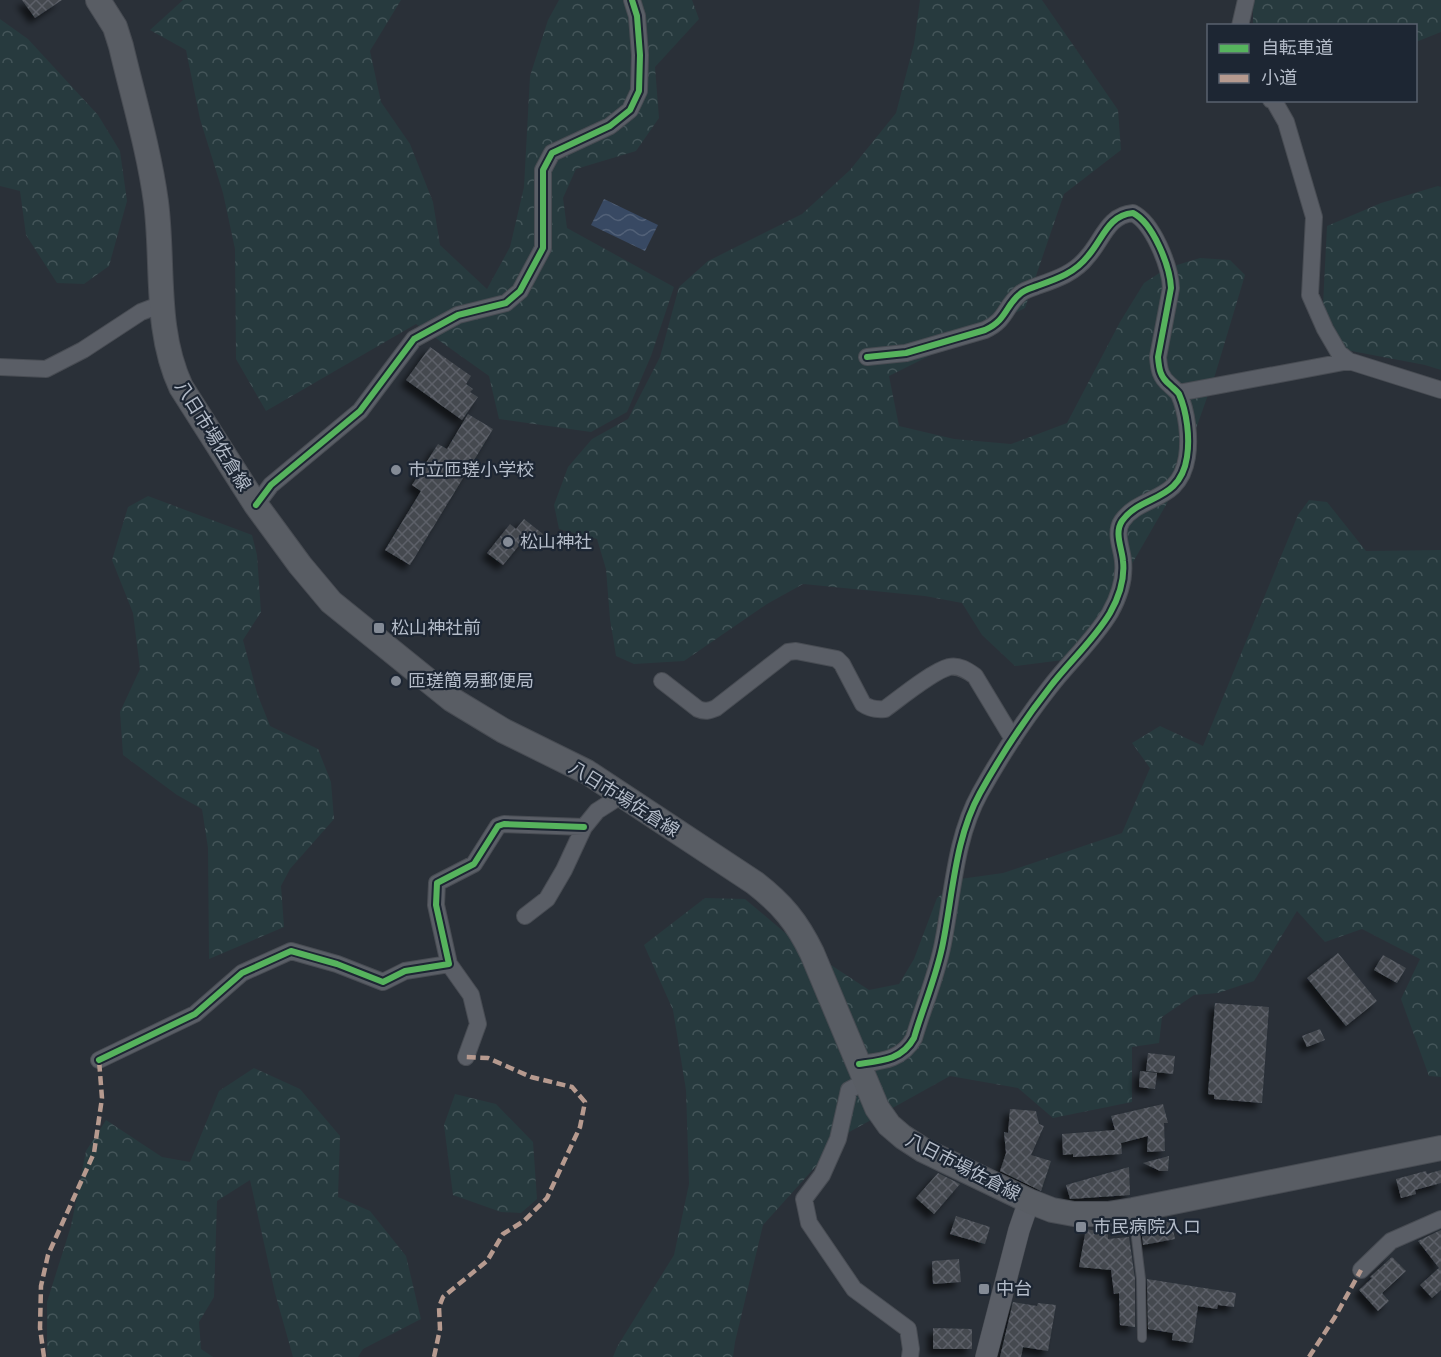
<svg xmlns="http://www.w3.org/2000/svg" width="1441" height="1357" viewBox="0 0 1441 1357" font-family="Signika,'Noto Sans JP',sans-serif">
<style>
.forest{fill:url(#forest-crowns)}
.water{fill:url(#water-waves)}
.building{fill:url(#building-cross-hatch);filter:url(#shadow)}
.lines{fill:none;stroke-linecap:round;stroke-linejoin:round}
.service-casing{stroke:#484c53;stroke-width:10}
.minor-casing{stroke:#484c53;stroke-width:18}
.tertiary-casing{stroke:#484c53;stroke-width:22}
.secondary-casing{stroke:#484c53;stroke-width:26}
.service{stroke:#5a5e66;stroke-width:8}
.minor{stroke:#5a5e66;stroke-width:16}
.tertiary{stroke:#5a5e66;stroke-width:21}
.secondary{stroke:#595d64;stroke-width:24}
.quiet{stroke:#b69a8f;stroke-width:4.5;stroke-dasharray:9 4.5;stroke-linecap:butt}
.cycleway-casing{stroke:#1d2633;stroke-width:10}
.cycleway{stroke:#56b35d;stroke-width:6}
.poi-dot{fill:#848b96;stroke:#1d2633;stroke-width:2}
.labels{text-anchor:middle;stroke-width:4.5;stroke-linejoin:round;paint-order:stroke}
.street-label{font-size:18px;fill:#b4bcc9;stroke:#1d2633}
.poi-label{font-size:18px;fill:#b4bcc9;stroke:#1d2633;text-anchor:start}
</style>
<defs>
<pattern id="forest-crowns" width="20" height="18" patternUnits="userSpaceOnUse" patternTransform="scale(1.5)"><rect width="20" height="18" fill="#273a3e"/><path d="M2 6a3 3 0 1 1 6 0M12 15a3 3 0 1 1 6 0" fill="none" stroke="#445559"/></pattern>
<pattern id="water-waves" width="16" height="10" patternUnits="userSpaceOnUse" patternTransform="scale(1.5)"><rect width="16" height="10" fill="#384963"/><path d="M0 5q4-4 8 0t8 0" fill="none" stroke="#526178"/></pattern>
<pattern id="building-cross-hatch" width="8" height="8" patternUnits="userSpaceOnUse" patternTransform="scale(1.5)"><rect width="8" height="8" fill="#444950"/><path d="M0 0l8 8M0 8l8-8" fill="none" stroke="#5d6168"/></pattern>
<filter id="shadow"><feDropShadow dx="-5.5" dy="5.5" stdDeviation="3" flood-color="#0009"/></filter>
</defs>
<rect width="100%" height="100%" fill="#2a3038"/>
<path class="forest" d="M183,0h218l-31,51 11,51 29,42 23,58 7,43 47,44 23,-42 14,-60 6,-111 18,-56 11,-20h133l7,19 -44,48 4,51 -23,33 -60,18 -13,29 4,30 107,59 -23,69 -24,56 -36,20 -92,-13 -10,-43 -73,-52 -150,87 -30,-52 -1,-110 -12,-56 -23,-74 -14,-69 -36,-20z
M920,0h122l76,110 3,40 -57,44 -39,114 -136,68 10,50 55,13 57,5 56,-21 53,-101 24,-39 23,-15 33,-10 30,2 15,15 -30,100 -41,116 -68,118 -35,50 -56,7 -33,-31 -20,-32 -37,-7 -122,-12 -36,20 -83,57 -50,3 -18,-8 -6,-37 -4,-50 -9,-30 -38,-10 -5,-24 14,-38 24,-28 36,-20 32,-62 19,-70 29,-26 94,-47 48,-44 46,-57 18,-69z
M1253,0h188v32l-25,10v-16h-163z
M0,19l28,20 70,76 22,36 7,50 -18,65 -25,18 -27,-1 -31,-48 -6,-44 -20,-5z
M1438,186l3,1v183l-16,-5 -79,-15 -23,-45 4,-79 54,-23z
M148,496l104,39 5,20 4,57 -18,28 14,53 13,33 48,23 13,33 3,37 -44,50 -9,17 3,41 -75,32 -1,-111 -6,-39 -25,-14 -54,-40 -3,-43 20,-43 -7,-56 -21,-53 16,-53z
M1309,500l18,2 39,49 75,-1v527l-12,-1 -28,-77 19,-40 -58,-30 -37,13 -28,-31 -43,70 -36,12 -24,2 -32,22 -3,26 -27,4v55l-79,16 -35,-30 -68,-12 -106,59 -81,90 -28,117 -2,15h-120l4,-10 57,-92 15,-71 -3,-94 -13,-80 -29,-65 61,-47 40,1 51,43 73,48 30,-6 15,-25 23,-61 23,-19 43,-6 119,-40 28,-65 -18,-25 28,-17 43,20 95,-231z
M254,1068l46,21 40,47 -2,61 32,14 36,45 15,63 -58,30 -5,8h-65l-18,-64 -25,-113 -33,21 -3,96 -15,25 2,27 12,8h-166v-55l24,-76 15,-75 20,-31 56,37 28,5 29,-71z
M455,1094l41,10 37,38 4,57 -16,14 -20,-1 -48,-17 -9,-70z"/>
<path class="water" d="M604,199l54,26 -13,26 -54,-26z"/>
<path class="building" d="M22,0h40l-27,18z
M430,347l41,29 -5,8 7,5 -3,3 8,5 -16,23 -56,-40z
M468,414l25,15 -83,136 -25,-15 36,-59 -9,-6 26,-41 9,5z
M524,519l19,15 -8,10 -9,-7 -23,28 -16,-12 23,-29 6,5z
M1338,953l39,48 -31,25 -39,-48z
M1383,955l23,13 -9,15 -23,-13z
M1215,1003l54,4 -7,96 -48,-4v-4l-6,-1z
M1320,1029l5,11 -18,7 -5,-11z
M1148,1053l27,3 -2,18 -27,-3z
M1140,1071l17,2 -2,16 -16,-2z
M1163,1104l5,19h-4l1,28 -18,1 1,-16 -27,7 1,11 -49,3v-3l-10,1 -1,-21 53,-4 -4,-14z
M1010,1109l26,2 3,13 5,2 -13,29 20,6 -10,30 -41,-20 6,-18 -2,-21 4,1z
M1169,1156l-1,15h-8l-17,-8z
M1129,1167l1,28 -60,4 -4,-14z
M1441,1170v13l-26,7 1,4 -15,4 -5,-19 30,-8 1,3z
M938,1173l22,11 -26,30 -18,-16z
M956,1216l34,11 -5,17 -35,-10z
M1152,1221v3l19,-3 4,18 -32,6 -2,-22z
M1086,1229l22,4v6l21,-2 6,42v48l-15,-2 -1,-32 -5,1 -3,-24 -32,-3z
M1441,1230v60l-9,8 -12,-13 19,-17 -21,-27z
M1392,1257l14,14 -24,22 7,8 -11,10 -19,-21 13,-12 -2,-1z
M959,1259l2,23 -28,2 -1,-23z
M1147,1279l89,14 -2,14 -16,-2 -1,4 -19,-3 -5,37 -21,-3 1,-7 -25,-4z
M1013,1302l24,4 1,-3 18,2 -8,46 -25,-4 -2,10h-21z
M933,1328l39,1v20h-39z"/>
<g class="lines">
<g class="service-casing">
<path id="service" d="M1133,1213l8,66 1,59"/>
</g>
<g class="minor-casing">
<path id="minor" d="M1240,26l6,-26
M1271,100l3,1 12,21 28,95 -4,78 15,34 14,24 10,8 92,29
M0,367l46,2 37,-19 58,-38 21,-8
M1178,393l171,-32
M256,505l15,-20 89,-74 54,-72 44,-24 48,-12 14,-12 23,-43v-78l9,-17 58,-27 20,-16 9,-19 1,-36 -3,-39 -5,-16
M662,681l36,28c7,3 11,2 18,-1l72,-56 8,-1 41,8 5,5 21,40c7,5 13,6 22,5 15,-11 48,-38 64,-42 10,-2 18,3 26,9l38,63
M525,916l22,-17 17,-29 20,-43 13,-16 25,-16
M449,964l22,31 7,29 -12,33
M99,1060l96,-46 47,-41 49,-22 46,13 46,18 22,-11 44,-7 -13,-59 1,-22 37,-19 24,-38 6,-2 80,3
M859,1064c22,-3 43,-4 55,-26 9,-31 23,-63 29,-95 10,-50 12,-105 37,-150 20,-36 44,-73 70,-106 19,-25 44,-47 60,-74 9,-16 15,-34 13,-52 -1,-13 -9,-28 -1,-40 19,-27 58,-18 65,-64 3,-19 0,-45 -8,-63 -2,-3 -6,-6 -9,-9 -10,-8 -11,-16 -12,-28l13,-69c-1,-22 -18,-65 -38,-75 -25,2 -30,26 -45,43 -13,17 -31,23 -51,30 -5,2 -13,4 -17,8 -15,12 -13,26 -35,36l-79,23 -39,4
M866,1081l-17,9 -11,49 -16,36 -18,24 5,24 45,66 54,40 3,20 -1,8
M1361,1270l30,-29 50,-22"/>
</g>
<g class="tertiary-casing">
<path id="tertiary" d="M986,1357l33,-127 10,-29"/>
</g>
<g class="secondary-casing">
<path id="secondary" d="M98,0l17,27 6,19c12,51 28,104 35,156 8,62 -2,127 25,185l75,118 44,60 31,37 120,97 53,32 83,41 168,111c27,21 42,39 57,70l65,155 12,17 14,12 20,13 106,51 23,9 22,4h34l25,-4 308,-62"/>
</g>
<use href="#service" class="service"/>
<use href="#minor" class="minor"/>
<use href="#tertiary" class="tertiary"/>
<use href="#secondary" class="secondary"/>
<path class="quiet" d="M44,1357l-4,-29 1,-42 7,-31 46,-102 8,-55 -3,-38
M434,1357l6,-28 -1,-22 4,-10 44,-36 16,-27 21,-13 23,-23 33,-71 5,-25 -13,-15 -41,-10 -43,-19 -22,-1
M1309,1357l26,-40 26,-47"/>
<g class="cycleway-casing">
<path id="cycleway" d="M256,505l15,-20 89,-74 54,-72 44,-24 48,-12 14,-12 23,-43v-78l9,-17 58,-27 20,-16 9,-19 1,-36 -3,-39 -5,-16
M99,1060l96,-46 47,-41 49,-22 46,13 46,18 22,-11 44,-7 -13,-59 1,-22 37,-19 24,-38 6,-2 80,3
M859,1064c22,-3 43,-4 55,-26 9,-31 23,-63 29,-95 10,-50 12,-105 37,-150 20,-36 44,-73 70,-106 19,-25 44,-47 60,-74 9,-16 15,-34 13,-52 -1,-13 -9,-28 -1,-40 19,-27 58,-18 65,-64 3,-19 0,-45 -8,-63 -2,-3 -6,-6 -9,-9 -10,-8 -11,-16 -12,-28l13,-69c-1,-22 -18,-65 -38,-75 -25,2 -30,26 -45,43 -13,17 -31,23 -51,30 -5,2 -13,4 -17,8 -15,12 -13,26 -35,36l-79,23 -39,4"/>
</g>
<use href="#cycleway" class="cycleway"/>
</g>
<g class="poi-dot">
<circle cx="396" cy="470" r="6"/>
<circle cx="508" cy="542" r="6"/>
<rect x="373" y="622" width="12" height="12" rx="3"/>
<circle cx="396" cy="681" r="6"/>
<rect x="1075" y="1221" width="12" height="12" rx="3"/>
<rect x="978" y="1283" width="12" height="12" rx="3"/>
</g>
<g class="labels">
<g class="street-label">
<text transform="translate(213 436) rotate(58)" y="6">八日市場佐倉線</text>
<text transform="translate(624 799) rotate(32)" y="6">八日市場佐倉線</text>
<text transform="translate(963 1167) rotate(27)" y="6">八日市場佐倉線</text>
</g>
<g class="poi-label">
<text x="408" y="476">市立匝瑳小学校</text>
<text x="520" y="548">松山神社</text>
<text x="391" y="634">松山神社前</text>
<text x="408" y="687">匝瑳簡易郵便局</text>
<text x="1093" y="1233">市民病院入ロ</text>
<text x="996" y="1295">中台</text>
</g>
</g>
<rect x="1207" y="24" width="210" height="78" fill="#1d2633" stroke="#59626f" stroke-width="1.5"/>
<rect x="1219" y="44" width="30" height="9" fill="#56b35d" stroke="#59626f" stroke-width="1.5"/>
<text x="1261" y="54" font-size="18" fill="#b4bcc9">自転車道</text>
<rect x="1219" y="74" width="30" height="9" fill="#b69a8f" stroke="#59626f" stroke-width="1.5"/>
<text x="1261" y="84" font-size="18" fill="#b4bcc9">小道</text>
</svg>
